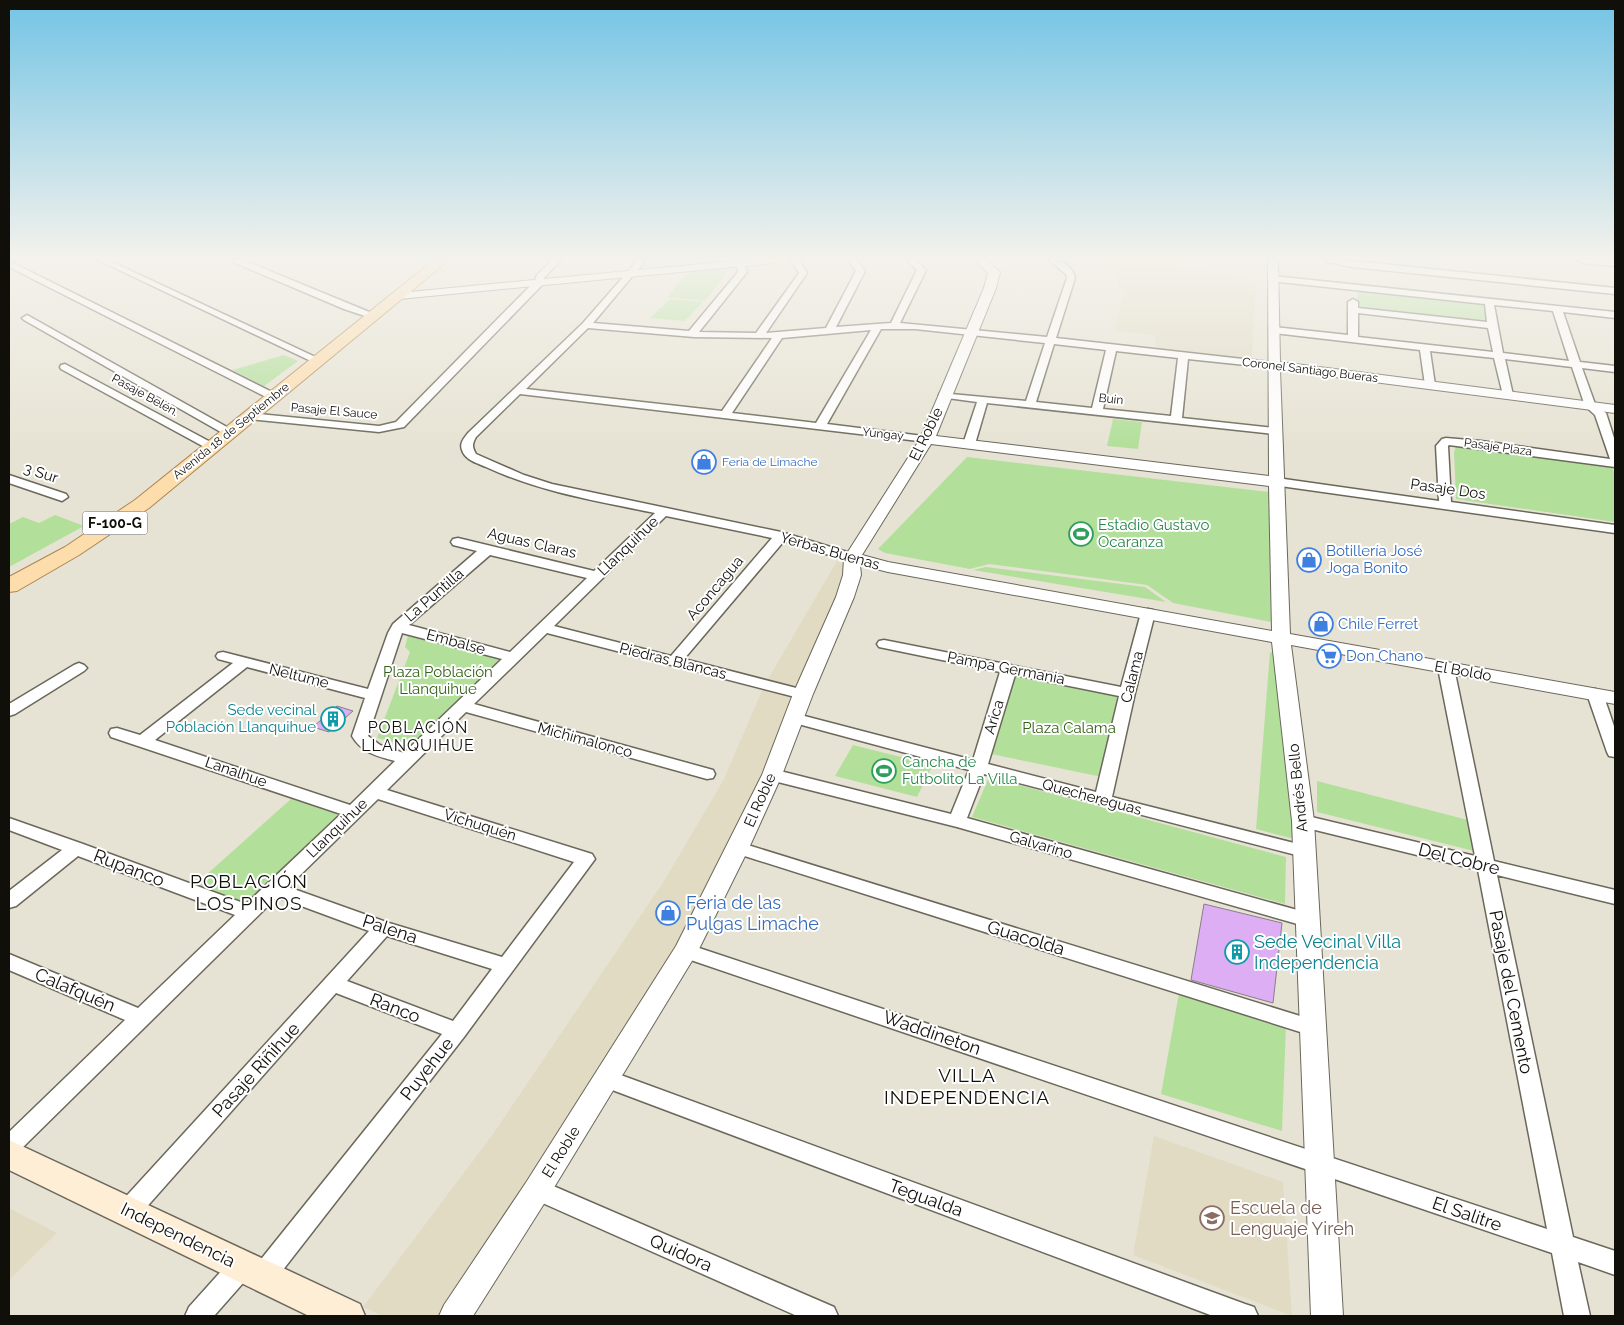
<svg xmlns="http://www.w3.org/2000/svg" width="1624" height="1325" viewBox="0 0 1624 1325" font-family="Raleway,sans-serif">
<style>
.built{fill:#e1dbc4}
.green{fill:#b2e09b}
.building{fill:#deaef4;stroke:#877e8b}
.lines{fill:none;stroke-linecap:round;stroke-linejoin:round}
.minor-casing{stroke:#6b685b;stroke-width:3}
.tertiary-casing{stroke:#6b685b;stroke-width:2}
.secondary-casing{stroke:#6b685b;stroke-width:3}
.primary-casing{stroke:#aa8651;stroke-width:2}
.minor{fill:#fff;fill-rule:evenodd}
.tertiary{fill:#fff;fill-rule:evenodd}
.secondary{fill:#feeed6;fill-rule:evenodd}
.primary{fill:#feddad;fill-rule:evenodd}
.labels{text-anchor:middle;stroke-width:4;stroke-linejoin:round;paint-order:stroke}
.far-street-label{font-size:12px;fill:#100f0a;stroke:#fff}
.far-shop-label{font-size:12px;fill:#366cbe;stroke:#fff;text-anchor:start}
.shield{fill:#fff;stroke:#585754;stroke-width:1}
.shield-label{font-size:14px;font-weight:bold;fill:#100f0a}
.street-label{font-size:15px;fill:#100f0a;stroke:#fff}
.leisure-label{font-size:15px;fill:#27864d;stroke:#fff;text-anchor:start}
.shop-label{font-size:15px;fill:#366cbe;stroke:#fff;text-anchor:start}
.park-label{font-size:15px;fill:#366119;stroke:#fff}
.culture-label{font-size:15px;fill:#0d838f;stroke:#fff;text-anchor:end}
.neighbourhood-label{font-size:16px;letter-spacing:1px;fill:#100f0a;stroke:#fff}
.near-street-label{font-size:18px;fill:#100f0a;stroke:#fff}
.near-shop-label{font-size:18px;fill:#366cbe;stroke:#fff;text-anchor:start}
.near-culture-label{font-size:18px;fill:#0d838f;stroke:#fff;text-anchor:start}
.near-education-label{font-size:18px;fill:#785e54;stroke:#fff;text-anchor:start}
.near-neighbourhood-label{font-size:19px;letter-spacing:1px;fill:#100f0a;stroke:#fff}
</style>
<rect width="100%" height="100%" fill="#e7e3d4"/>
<path class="built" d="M1128,260h35l16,3 -3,3 80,14 -4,79 -5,2 -91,-12 -1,-14 -41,-4 12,-41 -8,-2 -2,-21 1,-5 10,2z
M837,561l8,5 -3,16 -78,196 -88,167 -77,125 -65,114 -85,132h-67l-19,-9 130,-173 171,-253 59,-100 41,-95z
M1154,1136l129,46 9,134 -159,-61z
M9,1208l48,25 -48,47z"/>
<path class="green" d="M730,268l-25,33 -38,-4 24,-27z
M1357,290l129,14 3,20 -131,-15z
M670,299l33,3 -18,19 -35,-3z
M284,355l14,6 -34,25 -31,-16z
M1113,419l29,3 -4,27 -31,-3z
M1462,445l150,22 3,7v48l-159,-23 -2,-47 2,-5z
M967,457l302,35 2,130 -98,-19 -26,-18 -158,-21 -19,5 -85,-16 -7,-4z
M55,515l29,11 -75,41v-43l14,-7 16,6z
M986,567l159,20 21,15 -193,-32z
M408,635l102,27 -91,86 -42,-10 33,-86 -5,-5z
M1270,652l12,3 12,184 -38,-10z
M1014,675l106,20 -18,82 -111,-23z
M853,745l80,20 -16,32 -82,-21z
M989,777l297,80 -1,47 -313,-87z
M1317,781l151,39 6,31 -157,-39z
M291,799l54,18 -92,88 -57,-21z
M1179,993l107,32 -4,106 -121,-37z"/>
<path class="building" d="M337,706l16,5 -24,21 -16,-5z
M1204,904l78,19 -9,80 -82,-23z"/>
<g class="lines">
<g class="minor-casing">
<path id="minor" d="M98,260h10l216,101 -5,3 -4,-1z
M232,260h11l136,56 -5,3 -30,-10 -111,-47z
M552,260h9l-17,18 -1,6 -139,143 -25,5 -129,-13 -6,-3 6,-3 129,13 17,-4 139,-141 2,-6z
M638,260h8l-53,63 96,8 49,-59 -2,-9 4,-3 4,3 3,9 -48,60 57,1 43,-60 -8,-13h8l8,13 -41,60 60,-5 30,-57 -8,-11h8l9,11 -29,56 55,-4 26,-53 -10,-10h9l10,10 -26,53 147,14 20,-59 -1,-4 -17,-14c10,-1 24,6 26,18l-19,60 222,25 1,2 -5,3 -86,-9 -6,59 93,10 6,3 -6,3 -288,-31 -12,41 -2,2h-8l-2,-2 14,-42 -37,-5 -1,-2 1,-2 86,8 19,-58 -130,-14h-34l-54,95 104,13 2,2 -2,2 -4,1 -407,-48 -44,43c-4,7 -4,10 0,17l48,21 28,9 229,48 76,23 2,3 -2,3 -5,1 -68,-21 -100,118 124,32 3,3 -3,3 -5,2 -256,-66 -73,71 239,66 2,4 -2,4 -6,1 -241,-67 -79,78 205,64 3,5 -131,178 -192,247 -9,4 -9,-4 -3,-8 3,-8 188,-234 -106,-41 -200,226 -8,3 -8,-3 -4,-8 4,-8 249,-272 -92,-34 -260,256 -8,3v-24l116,-112 -116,-50v-16l129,54 97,-93 -157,-59 -62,50 -7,2v-17l53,-41 -53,-20v-12l74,26 163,60 95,-90 -230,-77 -2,-4 2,-4 6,-1 23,7 93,-72 -15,-4 -2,-3 2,-3 5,-1 145,37 20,-56 5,-9 84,-73 -24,-6 -2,-3 2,-3 5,-1 136,33 61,-58c-58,-12 -115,-21 -169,-46 -9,-4 -21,-7 -24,-17 -3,-7 3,-13 6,-17l115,-110zM588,328l106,9 78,1 -50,73 -196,-22zM871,330l-55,93 -84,-10 50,-75zM1054,344l52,6 -14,58 -56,-6zM1116,351l62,7 -7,58 -68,-7zM666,516l106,22 -101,118 -117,-30zM490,555l97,23 -77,74 -101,-27zM402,633l100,26 -98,94 -24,-8 -12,-9zM247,667l118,31 -13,38c10,17 25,20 43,25l-45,44 -195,-65zM378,799l196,63 -72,95 -113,-34 -101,-36zM387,936l105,33 -39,52 -106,-40z
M1326,260h17l272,28v6l-263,-27 -25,-5z
M1578,260h37v6l-33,-3z
M9,261l269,134 1,2 -5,3 -4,-1 -261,-132z
M1273,276l342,36v6l-52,-6 17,50 35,4v6l-33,-4 13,36 11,9 9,28v26l-166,-22 -1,1 3,56 164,23v8l-342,-48 -2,-3 2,-3 4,-1 162,23 -3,-55 6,-7 4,-1 35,3 129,18 -15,-44 -10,-9 -13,-39 -67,-8 8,36 -5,3 -5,-3 -9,-37 -64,-7 5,34 -5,3 -5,-3 -5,-35 -146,-17 -5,-3 5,-3 74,8v-33l5,-3 5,3v6l129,14 -2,-18 -215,-23 -1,-2zM1494,305l59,6 16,50 -66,-8zM1358,313l130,15 5,24 -135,-15z
M27,315l207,116 2,2 -6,3 -4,-1 -202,-115 -2,-2z
M65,364l151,81 2,2 -2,2h-8l-147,-80 -1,-2 1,-2z
M9,475l57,19 2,3 -6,4 -53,-18z
M1148,609l5,1 2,3 -20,80 -23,104 198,50 3,4 -3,4 -6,2 -320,-83 -17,44 341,95 7,2 3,5 -3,5 -7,2 -351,-100 -191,-48 -2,-4 2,-4 6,-2 179,45 18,-44 -182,-49 -2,-3 2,-3 6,-2 180,47 27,-88 -121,-25 -2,-3 2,-3 5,-1 237,47 20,-74 2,-3zM1015,675l104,21 -23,96 -108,-28z
M79,663l5,2 3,3 -3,3 -69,43 -6,2v-12l65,-39z
M1446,663l5,2 3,3 40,193 121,29v14l-118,-29 76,362 42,14v24l-37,-13 12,54h-26l-12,-63 -873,-297 -3,-5 3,-5 7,-2 7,2 854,283 -69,-359 -175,-43 -6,-2 -3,-4 3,-4 6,-2 172,41 -37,-188 3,-3z
M1595,689l5,2 3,3 12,35v28l-6,-1 -2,-4 -20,-58 3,-3z
M738,842l575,178 7,2 3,6 -3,6 -7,2 -581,-184 -3,-4 3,-4z
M607,1070l638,234 9,3 4,9h-45l-614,-231 -3,-6 3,-6z
M537,1179l297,128 4,9h-41l-268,-119 -4,-7 4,-7z
M242,1254l9,4 3,8 -3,8 -37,42h-29l4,-9 44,-49z"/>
</g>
<g class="tertiary-casing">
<path id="tertiary" d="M743,260h36l-5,3 -375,36 -6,-3 6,-3z
M975,260h11l14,12 -4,16 -60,148 333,40 -1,-216h10l2,102 335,43v8l-335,-43 10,264 325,58v12l-324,-59 23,176 29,495h-32l-19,-495 -20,-179 -384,-70 -28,-7 1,10 -7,22 -41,97 -31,81 -33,73 -51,103 -151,248 -74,117h-34l5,-11 83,-124 149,-235 86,-171 31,-81 43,-97 7,-22 1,-17 76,-119 64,-151 4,-15zM931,444l338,42 3,145 -384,-69 -26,-7z"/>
</g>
<g class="secondary-casing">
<path id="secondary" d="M9,1140l351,164 5,12h-56l-300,-146z"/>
</g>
<g class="primary-casing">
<path id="primary" d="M434,260h15l-300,248 -70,47 -62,36 -8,1v-15l56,-30 70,-47z"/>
</g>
<use href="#minor" class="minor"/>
<use href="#tertiary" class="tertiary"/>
<use href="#secondary" class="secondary"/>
<use href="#primary" class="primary"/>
</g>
<linearGradient id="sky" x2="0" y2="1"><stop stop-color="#73c4e5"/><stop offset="0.58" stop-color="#f4f2ec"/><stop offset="1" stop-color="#f4f2ec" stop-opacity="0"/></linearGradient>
<rect width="1624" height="445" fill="url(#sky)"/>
<defs>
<g id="shop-ring" transform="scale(1.25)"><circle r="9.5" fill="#fff" stroke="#3f7fe0" stroke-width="1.5"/><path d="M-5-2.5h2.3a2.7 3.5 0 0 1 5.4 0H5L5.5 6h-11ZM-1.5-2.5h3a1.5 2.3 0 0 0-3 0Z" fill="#3f7fe0"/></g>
<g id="stadium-ring" transform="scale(1.25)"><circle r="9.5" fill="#fff" stroke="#2e9e5b" stroke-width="1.5"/><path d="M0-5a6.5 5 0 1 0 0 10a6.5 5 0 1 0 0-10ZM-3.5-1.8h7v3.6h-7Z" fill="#2e9e5b"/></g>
<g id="supermarket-ring" transform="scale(1.25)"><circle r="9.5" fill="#fff" stroke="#3f7fe0" stroke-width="1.5"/><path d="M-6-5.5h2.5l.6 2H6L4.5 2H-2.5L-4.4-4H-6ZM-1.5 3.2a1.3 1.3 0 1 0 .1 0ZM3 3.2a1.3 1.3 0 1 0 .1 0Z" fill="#3f7fe0"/></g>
<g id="building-ring" transform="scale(1.25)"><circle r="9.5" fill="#fff" stroke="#0f9aa8" stroke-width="1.5"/><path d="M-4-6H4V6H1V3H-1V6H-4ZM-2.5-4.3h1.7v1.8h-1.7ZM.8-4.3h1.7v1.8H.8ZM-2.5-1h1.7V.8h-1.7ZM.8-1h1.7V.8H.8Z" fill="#0f9aa8"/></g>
<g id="school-ring" transform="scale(1.25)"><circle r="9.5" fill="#fff" stroke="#8d6e63" stroke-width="1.5"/><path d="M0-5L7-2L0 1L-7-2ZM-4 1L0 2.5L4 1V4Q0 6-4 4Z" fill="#8d6e63"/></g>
</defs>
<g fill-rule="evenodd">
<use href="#shop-ring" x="704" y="462"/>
<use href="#stadium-ring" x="1081" y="534"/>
<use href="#shop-ring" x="1309" y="560"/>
<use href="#shop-ring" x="1321" y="624"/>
<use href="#supermarket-ring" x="1329" y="656"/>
<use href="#building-ring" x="333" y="719"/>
<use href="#stadium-ring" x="884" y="771"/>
<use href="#shop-ring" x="668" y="913"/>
<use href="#building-ring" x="1237" y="952"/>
<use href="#school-ring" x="1212" y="1218"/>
</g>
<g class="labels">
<g class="far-street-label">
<text transform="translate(1310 370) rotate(7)" y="4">Coronel Santiago Bueras</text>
<text transform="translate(145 395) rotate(29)" y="4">Pasaje Belén.</text>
<text transform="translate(1111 399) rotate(6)" y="4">Buin</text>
<text transform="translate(334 411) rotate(5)" y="4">Pasaje El Sauce</text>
<text transform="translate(231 431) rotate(-39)" y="4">Avenida 18 de Septiembre</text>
<text transform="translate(883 434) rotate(6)" y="4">Yungay</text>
<text transform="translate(1498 447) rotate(8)" y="4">Pasaje Plaza</text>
</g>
<g class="far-shop-label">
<text x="722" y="466">Feria de Limache</text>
</g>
<rect class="shield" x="82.5" y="511.5" width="65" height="23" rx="4"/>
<g class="shield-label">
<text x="115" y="528">F-100-G</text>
</g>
<g class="street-label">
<text transform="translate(926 434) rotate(-64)" y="5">El Roble</text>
<text transform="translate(41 473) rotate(18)" y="5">3 Sur</text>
<text transform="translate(1448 489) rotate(8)" y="5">Pasaje Dos</text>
<text transform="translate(532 543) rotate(13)" y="5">Aguas Claras</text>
<text transform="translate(628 546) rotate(-44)" y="5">Llanquihue</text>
<text transform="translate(830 551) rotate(16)" y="5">Yerbas Buenas</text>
<text transform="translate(715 588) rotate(-50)" y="5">Aconcagua</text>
<text transform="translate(434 595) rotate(-41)" y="5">La Puntilla</text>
<text transform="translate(456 642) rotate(15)" y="5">Embalse</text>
<text transform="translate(673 661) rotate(14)" y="5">Piedras Blancas</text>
<text transform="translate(1006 668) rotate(11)" y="5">Pampa Germania</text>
<text transform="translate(1463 671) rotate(10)" y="5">El Boldo</text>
<text transform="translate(299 676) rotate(14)" y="5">Neltume</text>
<text transform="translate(1132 677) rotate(-76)" y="5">Calama</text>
<text transform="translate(994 717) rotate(-73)" y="5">Arica</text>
<text transform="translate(585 740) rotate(15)" y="5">Michimalonco</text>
<text transform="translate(236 772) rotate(19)" y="5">Lanalhue</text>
<text transform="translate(1298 788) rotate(-96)" y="5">Andrés Bello</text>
<text transform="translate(1092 797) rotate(15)" y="5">Quechereguas</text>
<text transform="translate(760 800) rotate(-66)" y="5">El Roble</text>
<text transform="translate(480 825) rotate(17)" y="5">Vichuquén</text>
<text transform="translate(337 828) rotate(-44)" y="5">Llanquihue</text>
<text transform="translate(1041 845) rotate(16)" y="5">Galvarino</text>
<text transform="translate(561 1152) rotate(-58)" y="5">El Roble</text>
</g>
<g class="leisure-label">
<text x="1098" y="530">Estadio Gustavo<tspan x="1098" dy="17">Ocaranza</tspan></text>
<text x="902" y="767">Cancha de<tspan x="902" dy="17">Futbolito La Villa</tspan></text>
</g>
<g class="shop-label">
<text x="1326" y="556">Botillería José<tspan x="1326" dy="17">Joga Bonito</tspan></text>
<text x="1338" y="629">Chile Ferret</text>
<text x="1346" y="661">Don Chano</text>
</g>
<g class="park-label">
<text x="438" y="677">Plaza Población<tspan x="438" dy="17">Llanquihue</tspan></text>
<text x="1069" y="733">Plaza Calama</text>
</g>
<g class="culture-label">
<text x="316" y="715">Sede vecinal<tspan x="316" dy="17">Población Llanquihue</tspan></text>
</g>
<g class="neighbourhood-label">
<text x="418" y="733">POBLACIÓN<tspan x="418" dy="18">LLANQUIHUE</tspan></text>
</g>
<g class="near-street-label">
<text transform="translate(1459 859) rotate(14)" y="6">Del Cobre</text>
<text transform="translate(129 868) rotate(21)" y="6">Rupanco</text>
<text transform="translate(390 929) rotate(18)" y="6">Palena</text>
<text transform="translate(1026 938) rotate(17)" y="6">Guacolda</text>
<text transform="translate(75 990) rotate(23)" y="6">Calafquén</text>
<text transform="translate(1511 992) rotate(79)" y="6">Pasaje del Cemento</text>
<text transform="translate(395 1008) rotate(21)" y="6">Ranco</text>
<text transform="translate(932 1033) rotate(19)" y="6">Waddineton</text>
<text transform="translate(427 1069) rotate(-52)" y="6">Puyehue</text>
<text transform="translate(256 1070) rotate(-48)" y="6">Pasaje Riñihue</text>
<text transform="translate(926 1198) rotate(20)" y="6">Tegualda</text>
<text transform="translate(1467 1214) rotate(19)" y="6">El Salitre</text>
<text transform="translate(178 1235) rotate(26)" y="6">Independencia</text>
<text transform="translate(681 1253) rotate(24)" y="6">Quidora</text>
</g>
<g class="near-shop-label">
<text x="686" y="909">Feria de las<tspan x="686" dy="21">Pulgas Limache</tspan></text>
</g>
<g class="near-culture-label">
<text x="1254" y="948">Sede Vecinal Villa<tspan x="1254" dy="21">Independencia</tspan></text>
</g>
<g class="near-education-label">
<text x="1230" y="1214">Escuela de<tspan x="1230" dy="21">Lenguaje Yireh</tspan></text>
</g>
<g class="near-neighbourhood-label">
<text x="249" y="888">POBLACIÓN<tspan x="249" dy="22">LOS PINOS</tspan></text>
<text x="967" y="1082">VILLA<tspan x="967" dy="22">INDEPENDENCIA</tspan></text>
</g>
</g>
<rect width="1624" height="1325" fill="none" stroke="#100f0a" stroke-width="20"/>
</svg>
